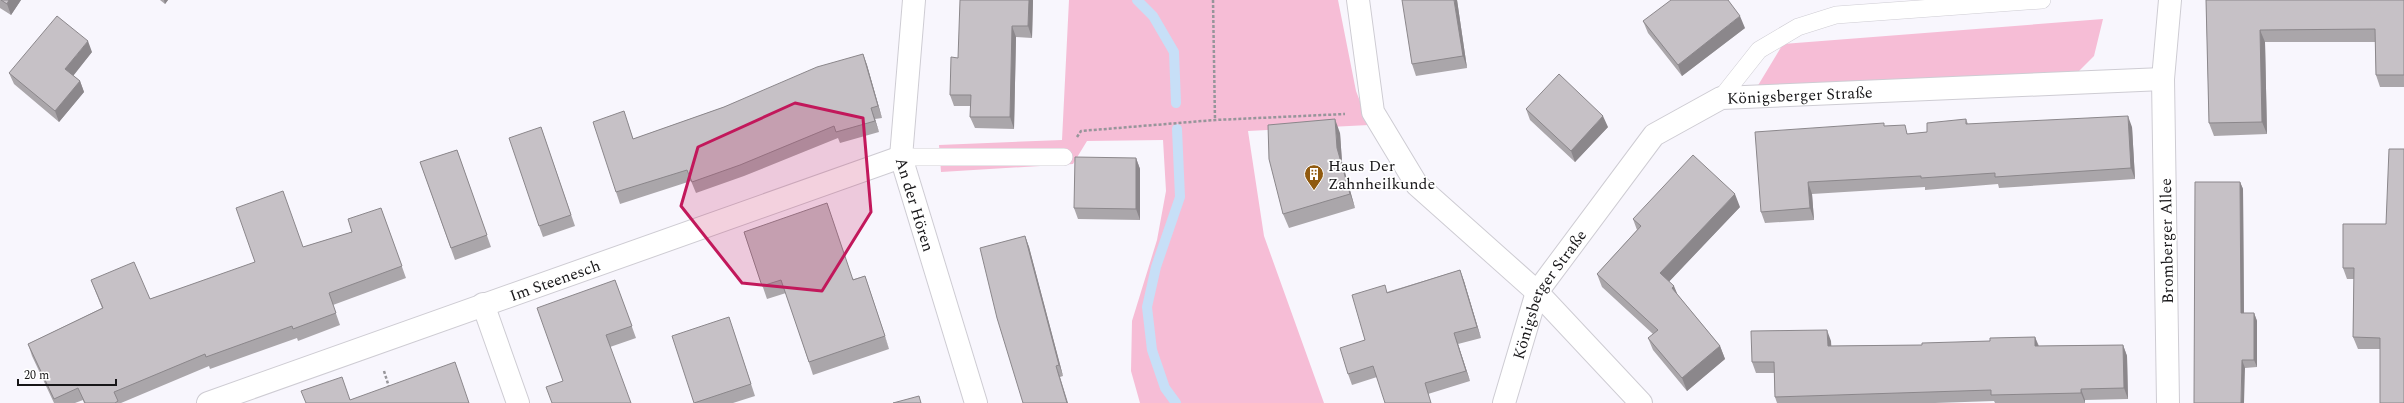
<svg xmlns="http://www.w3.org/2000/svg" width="2404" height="403" viewBox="0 0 2404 403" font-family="Spectral,serif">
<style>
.green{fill:#f6bdd6}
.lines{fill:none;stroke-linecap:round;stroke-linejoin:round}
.stream{stroke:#c7dff7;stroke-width:10}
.service-casing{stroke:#ceccd3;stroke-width:18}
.minor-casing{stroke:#ceccd3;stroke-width:24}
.path{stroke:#97959a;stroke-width:2.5;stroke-dasharray:3 2;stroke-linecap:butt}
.service{stroke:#fff;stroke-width:17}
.minor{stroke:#fff;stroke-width:22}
.wall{fill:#aaa6aa}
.shaded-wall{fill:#8b878b}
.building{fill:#c6c1c6;stroke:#8b878b}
.marked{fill:#c2185b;fill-opacity:0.2;stroke:#c2185b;stroke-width:3;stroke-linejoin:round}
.labels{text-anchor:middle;stroke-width:3.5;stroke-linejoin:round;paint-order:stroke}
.street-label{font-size:16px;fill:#171618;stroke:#fff}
.poi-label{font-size:16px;fill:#171618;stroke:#fff;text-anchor:start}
</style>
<rect width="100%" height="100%" fill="#f8f6fd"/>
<path class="green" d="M1069,0h269l18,91 13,34 -121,6 16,105 60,167h-184l-9,-32 1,-50 25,-81 9,-49 -3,-51 -76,1 -14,23 -132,8 -2,-27 123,-5z
M2103,19l-9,37 -19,19 -321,17 29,-48z"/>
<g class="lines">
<path class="stream" d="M1137,0l16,16 21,36 2,51
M1176,403l-11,-15 -13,-38 -5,-43 9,-40 24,-70 -3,-68"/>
<g class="service-casing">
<path id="service" d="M1721,98l38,-48 39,-23 38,-12 206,-15
M901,157h163"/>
</g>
<g class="minor-casing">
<g id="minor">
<path id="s1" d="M914,0l-13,157 75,246"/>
<path d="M1358,0l15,112 44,73 120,107 104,111"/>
<path d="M483,304l35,99"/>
<path id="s2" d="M208,403l693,-246"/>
<path id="s3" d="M1504,403l33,-111 117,-157 67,-37 442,-19"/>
<path d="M2168,403l-5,-324 7,-79"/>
</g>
</g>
<path class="path" d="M1213,0l2,120
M1077,137l4,-6 134,-11 130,-6
M384,371l5,16"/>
<use href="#service" class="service"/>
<use href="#minor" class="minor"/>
</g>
<path class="wall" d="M0,0h21l-10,15 -11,-7z
M160,0h8l-3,4z
M1033,0l-1,38 -16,-1 -2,92 -39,-1 -5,-11 1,-11h-17l-4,-11 8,-37z
M1457,0l10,68 -51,8 -4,-12z
M2206,0h198v87h-24l-4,-12 -1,-33h-110l2,92 -53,2 -5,-13z
M1643,21l102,7 -63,48 -34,-43z
M92,52l-19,23 7,6 4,11 -25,30 -45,-38 -5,-11z
M863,54l4,11 15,53 -7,1 4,13 -39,11 -2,-5 -94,38 -48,17 -5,-12 -71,23 -4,-12 12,-69 5,16 91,-32z
M1526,109l82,18 -33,35 -45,-42z
M1966,119l2,5 164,3 3,52 -136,9 -1,-4 -73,6v-3l-113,7 2,26 -49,3 -4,-11 124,-86 23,8 19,-2z
M541,127l34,99 -32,11 -4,-11z
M1340,133l2,29 13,46 -66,20 -6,-14z
M2404,149l-24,200h-22l-5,-12 1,-58h-7l-4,-11 43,-44z
M457,150l34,97 -36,13 -35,-98z
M1136,158l4,11v51l-62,-1 -4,-11z
M2240,182l3,7 1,124h10l3,8v46l-12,1 -51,35z
M1740,207l-71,74 8,13 43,52 5,13 -38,32 -34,-41 -5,-12 5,-4 -51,-47 -5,-13 40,-44 -4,-11z
M381,208l25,70 -73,27 7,20 -42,16 -1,-3 -87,31 -1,-3 -88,37h-37l-1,-3 -8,3h-21l-22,-47 -4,-12 74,-36 -11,-28 59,19 153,-52 49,-15z
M744,232l110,47 11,-3 24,73 -76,26 -27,-82 -19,6z
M1025,236l4,11 34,129 -3,1 -37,26z
M1460,270l4,11 17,57 -23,6 12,37 -42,13 -51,-17 -25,8 -4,-11 17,-34 22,-48z
M615,280l21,58 -26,9 -47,34z
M733,329l22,67 -22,7h-39z
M2035,337l4,9 84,-1 4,11 1,43 -43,1v3h-90l-1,-2 -59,2h-158l-2,-6 -1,-24h-18l-4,-11 79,-21v5l91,-1 68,-4z"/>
<path class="shaded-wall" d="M9,0h12l-10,15 -4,-11z
M164,0h4l-3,4z
M1029,0h4l-1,38 -4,-12z
M1454,0h3l10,68 -4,-12z
M1740,16l5,12 -63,48 -4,-11z
M1012,26l4,11 -2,92 -4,-12z
M2260,30l5,12 2,92 -5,-12z
M88,41l4,11 -22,28 -5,-11z
M863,54l4,11 15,53 -4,-12z
M80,81l4,11 -25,30 -4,-11z
M871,108l4,11 4,13 -4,-11z
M1603,116l5,11 -33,35 -4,-11z
M2128,116l4,11 3,52 -4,-11z
M1335,119l5,14 2,29 13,46 -5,-14 -13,-46z
M1136,158l4,11v51l-4,-11z
M1808,182l4,12 2,26 -4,-12z
M2240,182l3,7 1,132 -3,-8z
M1735,194l5,13 -75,79 -5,-13z
M1025,236l4,11 34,129 -4,-11z
M1460,270l4,11 17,57 -4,-11z
M865,276l4,13 20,60 -4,-13z
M1674,286l5,12 -7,-10z
M2254,313l3,8v46l-3,-7z
M1827,330l4,11 1,16 -4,-11z
M1454,333l4,11 12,37 -4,-10z
M2035,337l4,11 -4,-2z
M2123,345l4,11 1,43 -4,-11z
M1720,346l5,13 -38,32 -5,-13z
M2242,360l3,8 -1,35h-3z
M1056,366l4,11 8,26h-1z
M2081,389l4,11v3l-4,-10z"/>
<path class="building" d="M1,0h8l-2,4z
M960,0h69l-1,26h-16l-2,91h-40l1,-22h-21l1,-38 7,1z
M1402,0h52l9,56 -51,8z
M1671,0h57l12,16 -62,49 -35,-44z
M2206,0h198v75h-28l-1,-46 -115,1 2,92 -53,1z
M57,16l31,25 -23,28 15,12 -25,30 -46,-38z
M863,54l15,52 -7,2 4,13 -39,11 -2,-6 -94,39 -48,17 -5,-12 -71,22 -23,-70 31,-11 9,28 91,-32 93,-40z
M1559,74l44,42 -32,35 -45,-42z
M2128,116l3,52 -136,9v-4l-74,5v-2l-113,6 2,26 -49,4 -6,-80 129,-9v3l21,-1 2,9 20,-2v-9l39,-4v5z
M1335,119l2,29 13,46 -67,20 -14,-55 -1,-34z
M541,127l30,88 -32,11 -30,-88z
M2389,149h15v254h-24v-65l-27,-1 1,-69h-11v-44h43z
M457,150l30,85 -36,13 -31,-86z
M1693,155l42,39 -75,79 14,13 -2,2 48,58 -38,32 -34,-40 10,-8 -61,-56 44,-48 -8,-7z
M1075,157l61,1v51l-62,-1z
M2195,182h45l1,131h13v47h-12l-1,43h-47z
M283,191l20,56 49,-15 -4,-13 33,-11 21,58 -73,27 7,20 -43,16 -1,-3 -86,31 -1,-3 -91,38 4,9 -3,2h-30l-7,-15 -24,11 -26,-55 75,-36 -12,-28 43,-18 16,37 105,-37 -19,-54z
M827,203l26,77 12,-4 20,60 -76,26 -28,-82 -19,6 -18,-54z
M1025,236l34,129 -3,1 11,37h-44l-26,-85 -17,-70z
M1460,270l17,57 -23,6 12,38 -41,12 6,20h-46l-12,-37 -25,8 -8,-26 25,-8 -13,-45 33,-10 2,8z
M615,280l17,46 -26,9 25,68h-79l-6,-16 17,-6 -26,-73z
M729,317l22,67 -57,19 -22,-67z
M1827,330l1,16 94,-1v-2l68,-2v-3l45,-1v9l88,-1 1,43 -43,1v4l-90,2v-5l-216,7 -1,-35h-22l-1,-31z
M455,362l14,41h-163l-5,-12 41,-14 8,23z
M919,396l2,7h-28z"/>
<path class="marked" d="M795,103l68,15 8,94 -49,79 -80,-8 -61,-77 17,-59z"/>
<defs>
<g id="building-pin" transform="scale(1)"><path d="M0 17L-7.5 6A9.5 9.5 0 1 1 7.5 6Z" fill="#905a0f" stroke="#fff"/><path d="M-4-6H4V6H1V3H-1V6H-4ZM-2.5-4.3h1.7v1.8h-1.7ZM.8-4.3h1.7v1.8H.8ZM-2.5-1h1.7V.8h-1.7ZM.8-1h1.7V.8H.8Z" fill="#fff"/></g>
</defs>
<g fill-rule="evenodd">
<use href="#building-pin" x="1314" y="174"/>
</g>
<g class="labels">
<g class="street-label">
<text dy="6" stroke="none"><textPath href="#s3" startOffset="467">Königsberger Straße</textPath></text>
<text dy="6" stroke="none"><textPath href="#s1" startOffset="207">An der Hören</textPath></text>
<text transform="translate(2166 241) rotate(-91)" y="6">Bromberger Allee</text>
<text dy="6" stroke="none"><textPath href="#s2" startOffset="368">Im Steenesch</textPath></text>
<text dy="6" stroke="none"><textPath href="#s3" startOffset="119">Königsberger Straße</textPath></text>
</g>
<g class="poi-label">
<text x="1328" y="171">Haus Der<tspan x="1328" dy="18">Zahnheilkunde</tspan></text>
</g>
</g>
<path d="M18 379v6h98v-6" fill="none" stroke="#171618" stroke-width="2"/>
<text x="24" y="379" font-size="12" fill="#171618" stroke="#ffffff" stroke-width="3" paint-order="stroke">20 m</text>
</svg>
